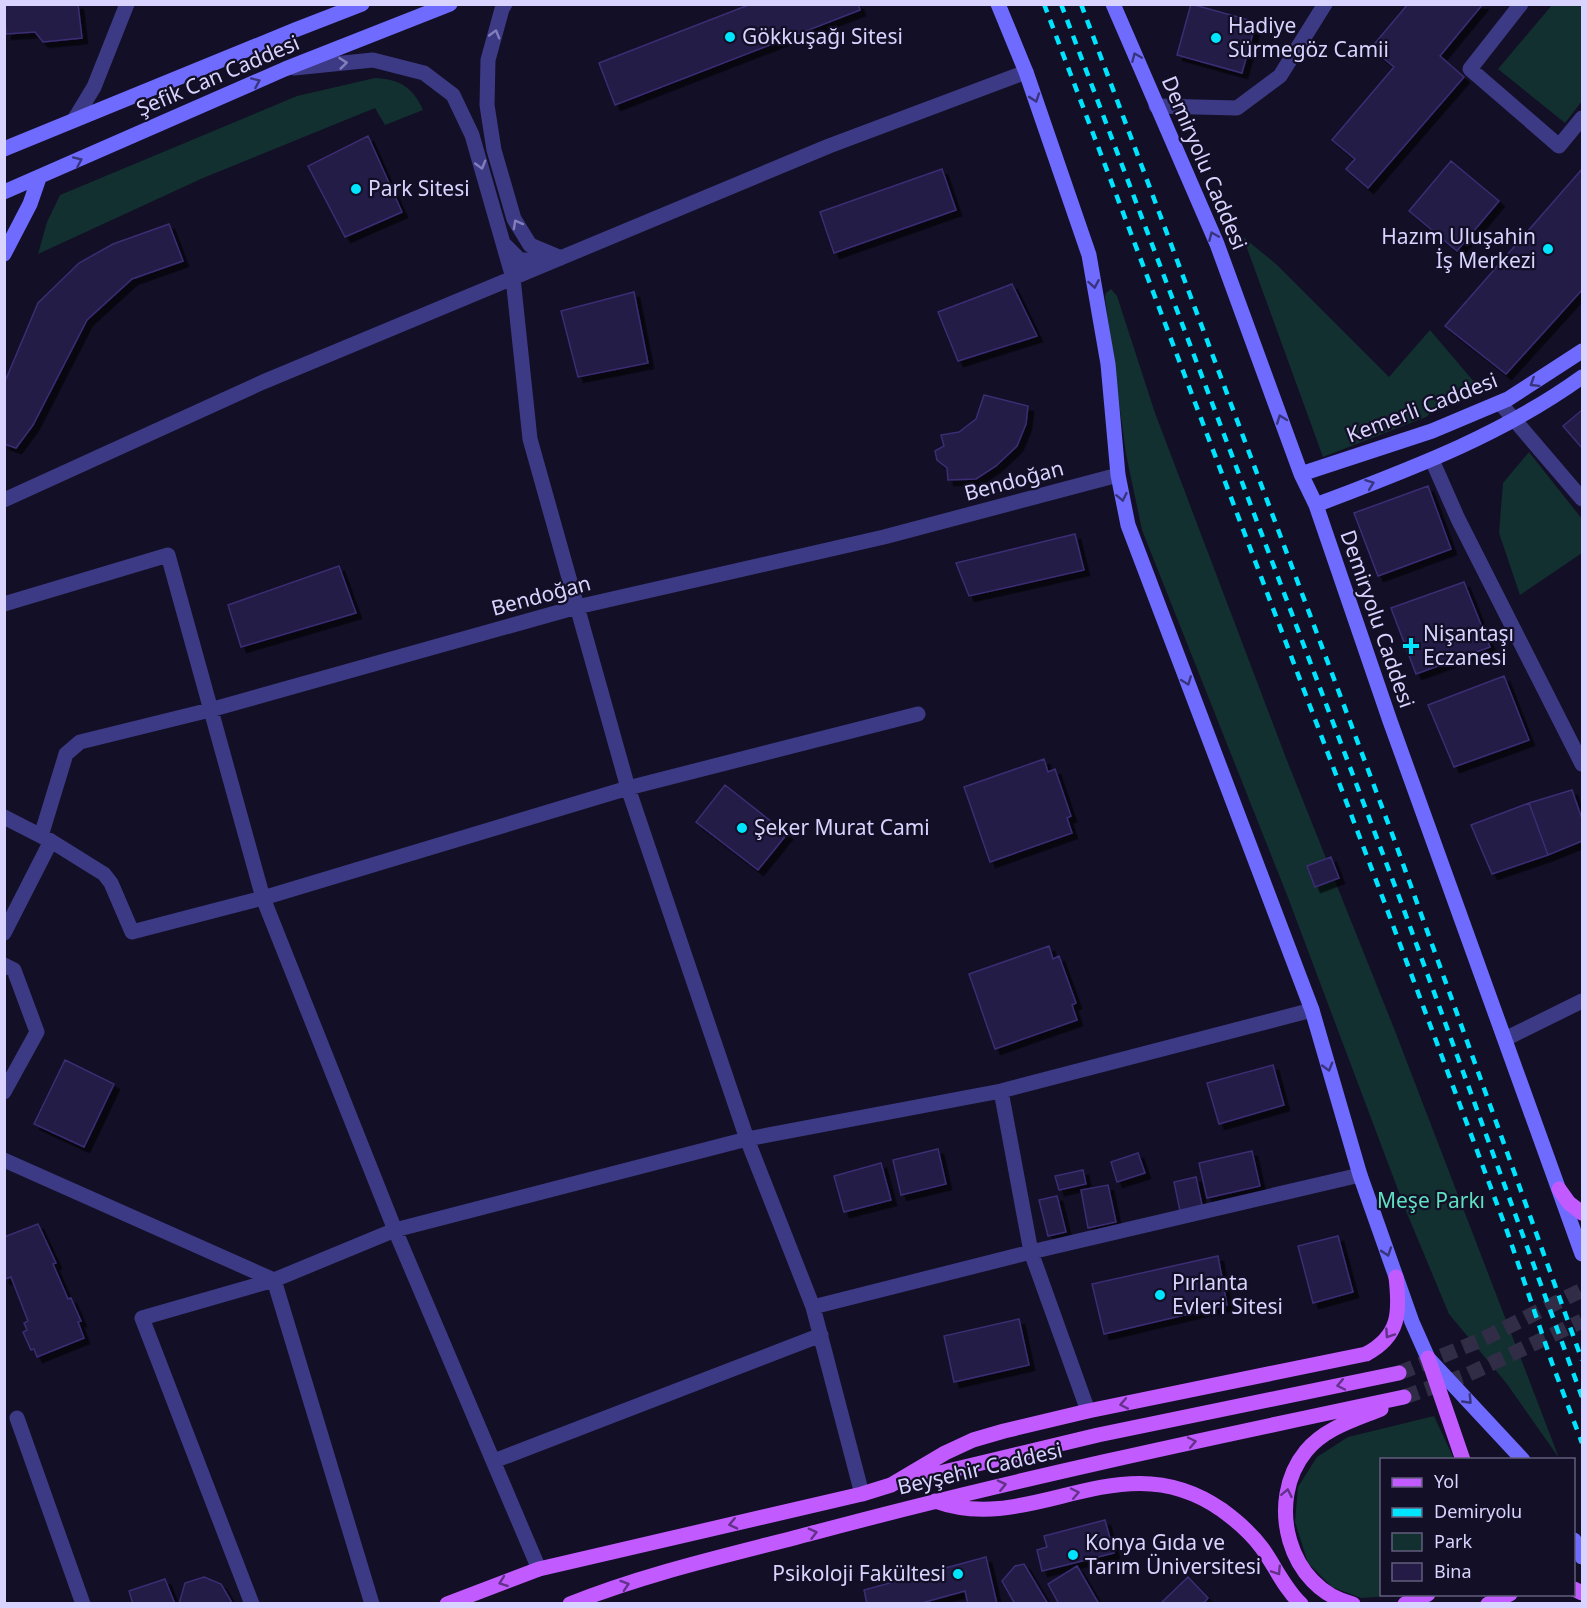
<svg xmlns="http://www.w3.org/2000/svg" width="1587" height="1608" viewBox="0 0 1587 1608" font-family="'Noto Sans',sans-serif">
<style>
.green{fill:#12302f}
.building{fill:#241b47;stroke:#3b2d73;stroke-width:1.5;filter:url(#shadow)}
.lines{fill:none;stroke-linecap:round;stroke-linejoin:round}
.primary-tunnel{stroke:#312d47;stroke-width:15;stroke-dasharray:15 8;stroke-linecap:butt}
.street{stroke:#3d3a85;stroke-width:15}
.secondary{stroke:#6f6bff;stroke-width:15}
.primary{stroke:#c25bff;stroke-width:15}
.rail{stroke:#00e5ff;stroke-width:4.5;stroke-dasharray:9 8;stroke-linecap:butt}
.oneway{stroke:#837fbc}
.oneway2{stroke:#38347d}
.oneway3{stroke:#623188}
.poi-dot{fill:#00e5ff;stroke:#130f26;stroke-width:2}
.labels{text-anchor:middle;stroke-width:4.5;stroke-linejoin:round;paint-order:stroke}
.poi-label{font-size:21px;fill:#d9d4ff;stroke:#130f26;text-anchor:start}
.street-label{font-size:21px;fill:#d9d4ff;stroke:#130f26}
.park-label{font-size:21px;fill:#5fe0c0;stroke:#130f26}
</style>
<defs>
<filter id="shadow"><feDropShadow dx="5.5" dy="5.5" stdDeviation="0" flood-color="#0009"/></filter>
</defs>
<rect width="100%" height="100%" fill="#130f26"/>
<path class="green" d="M1552,5h30v96l-17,22 -67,-54z
M375,78c24,1 38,9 48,32l-38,15 -10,-17 -172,70 -165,76 9,-32 13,-27 237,-99z
M1243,237l33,27 113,113 41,-47 51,60 -22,-1 -33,28 -103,40z
M1111,289l6,7 38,117 131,345 109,273 164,427 -52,-74 -58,-70 -43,-103 -119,-316 -145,-365 -16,-76 -21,-157 1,-4z
M1529,452l53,67v34l-62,42 -21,-62 4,-50z
M1434,1416l20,43 -72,1v134l23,1 -44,3 -29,-11 -24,-24 -13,-41 3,-35 19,-30 31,-20z"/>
<path class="building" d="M4,4h74l4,34 -39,4 -8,-10 -29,2z
M751,4h107l2,6 -245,95 -16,-42z
M1191,4l65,18 -14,51 -65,-18z
M1408,4h75l-43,52 24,21 -96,111 -22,-19 9,-10 -23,-19 62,-73 -23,-19z
M368,136l34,76 -57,25 -37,-71z
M1451,161l48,40 -42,50 -48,-40z
M942,169l14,41 -122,43 -14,-41z
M1582,169v121l-76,84 -61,-48z
M169,224l14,37 -51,18 -45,41 -54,105 -17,23 -12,-4v-60l34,-81 41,-40 34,-19z
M1012,284l25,52 -79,25 -20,-49z
M634,292l14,71 -70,14 -17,-66z
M984,395l44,11 -2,18 -9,22 -21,20 -20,13 -28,1 -1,-12 -10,-8 -2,-9 9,-5 -3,-11 18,-3 17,-13z
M1582,410v38l-19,-22z
M1428,486l23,63 -73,27 -24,-63z
M1075,534l9,36 -115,26 -13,-33z
M339,566l17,47 -115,34 -13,-42z
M1464,582l26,65 -74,27 -25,-66z
M1504,676l25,64 -75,27 -26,-62z
M1044,759l4,13 7,-3 16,47 -4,2 5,15 -82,29 -26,-75z
M725,785l62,49 -29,36 -62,-48z
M1572,790l10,29v22l-34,14 -19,-52z
M1529,803l19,52 -56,19 -21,-49z
M1331,857l8,21 -24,9 -8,-21z
M1049,946l4,13 6,-3 17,47 -4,2 5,15 -82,29 -26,-75z
M65,1060l49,24 -30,63 -50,-23z
M1273,1065l11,40 -65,19 -12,-41z
M938,1149l8,35 -45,11 -8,-35z
M1252,1151l8,35 -53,12 -8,-35z
M1138,1153l7,20 -28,9 -6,-20z
M881,1163l10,37 -47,12 -10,-36z
M1083,1170l3,14 -27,6 -4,-14z
M1196,1177l6,28 -22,6 -6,-29z
M1108,1185l8,37 -28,6 -7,-38z
M1057,1196l9,36 -18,4 -9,-36z
M38,1224l18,39 -3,1 15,35 3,-1 10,23 -3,1 6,16 -47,19 -3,-8 -3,1 -8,-18 4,-2 -3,-7 4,-2 -17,-44 -6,2 -1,-2v-40z
M1338,1236l15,56 -40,11 -15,-57z
M1218,1256l9,49 -123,29 -12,-50z
M1019,1319l10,46 -75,17 -10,-46z
M1105,1520l9,33 -72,18 -5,-21 10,-3 -3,-11z
M986,1557l11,47h-29l-3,-13 -47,13h-51l-3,-14z
M1024,1564l24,40h-33l-13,-23 13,-15z
M1077,1566l22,38h-40l-11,-20z
M204,1577l17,7 10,17 -1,3h-51l6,-21z
M1188,1577l20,21 -5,6h-43z
M165,1579l10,25h-42l-4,-13z"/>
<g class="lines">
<path class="primary-tunnel" d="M1399,1373l80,-32 103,-51
M1404,1397l63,-22 115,-54"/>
<path class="street" d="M505,4l-3,5 -14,51 -1,45 7,45 20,69 16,26 31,13
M1521,4l-51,65 89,77 23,-28
M294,68l79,-8 51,13 29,22 19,40 41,143 17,161 98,349 119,351 66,168 49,187
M1156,106l81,2 43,-32 45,-72
M74,120l20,-33 33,-83
M505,245l15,15h27
M1500,403l82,96
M1432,460l26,59 124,245
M4,500l259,-118 566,-236 197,-74
M4,604l164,-49 95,343 132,332 144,339
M4,817l47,24 53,33 7,9 21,49 131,-34 365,-110 290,-74
M41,836l25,-82 14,-12 130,-32 367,-103 307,-70 234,-62
M4,933l47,-92
M4,965l10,5 23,62 -33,60
M1505,1039l77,-38
M1001,1091l30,161 57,159
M4,1160l270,120 98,324
M813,1307l218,-55 329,-77
M17,1418l66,186
M494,1461l327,-126
M252,1604l-110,-286 132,-38 121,-50 352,-91 254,-48 311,-81"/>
<path class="secondary" d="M998,4l28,68 63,183 19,109 10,111 10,50 184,485 48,165 52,147 16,36 95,102
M1113,4l104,240 84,230 15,31 74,216 192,533
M4,149l291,-119 67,-26
M4,192l281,-123 165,-65
M4,254l26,-50 9,-26
M1301,474l131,-43 76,-32 74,-48
M1316,505c94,-36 184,-69 266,-128
M1574,1540l8,17"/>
<path class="primary" d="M1559,1189l10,14 13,10
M1428,1358l35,102
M906,1481l192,-46 301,-62
M935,1501c98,36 186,-62 287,9 15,11 29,23 40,38 13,18 22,40 39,56
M1574,1589l8,4
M447,1604l92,-35 323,-75 29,-9 54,-32 28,-13 31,-9 84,-20 278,-57c34,-18 34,-42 30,-77
M570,1604c77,-31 159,-49 239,-70 197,-53 396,-95 595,-137
M1353,1604c-65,-15 -88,-103 -47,-153 19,-23 48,-31 75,-42
M1405,1604l23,-10
M1488,1604l22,-10"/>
<path class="rail" d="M1044,4l341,900 122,327 45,132 30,80
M1061,4l340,898 181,495
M1081,4l313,835 188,521"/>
</g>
<defs><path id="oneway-chevron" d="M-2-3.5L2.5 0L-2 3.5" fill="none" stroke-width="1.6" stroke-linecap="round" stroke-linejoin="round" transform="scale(1.5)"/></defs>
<g class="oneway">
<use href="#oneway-chevron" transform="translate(495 34) rotate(-74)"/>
<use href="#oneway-chevron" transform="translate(343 63) rotate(-6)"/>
<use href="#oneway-chevron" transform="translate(481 165) rotate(74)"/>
<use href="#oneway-chevron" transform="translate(517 224) rotate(-119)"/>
</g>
<g class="oneway2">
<use href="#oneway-chevron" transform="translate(1136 57) rotate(-113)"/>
<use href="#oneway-chevron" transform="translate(256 82) rotate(-24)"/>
<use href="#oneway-chevron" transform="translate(1035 98) rotate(71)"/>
<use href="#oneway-chevron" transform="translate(78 161) rotate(-24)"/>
<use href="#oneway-chevron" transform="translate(1213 236) rotate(-113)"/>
<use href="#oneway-chevron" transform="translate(1094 284) rotate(80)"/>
<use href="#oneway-chevron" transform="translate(1534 383) rotate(148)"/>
<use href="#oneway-chevron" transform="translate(1281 419) rotate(-110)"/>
<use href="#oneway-chevron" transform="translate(1370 484) rotate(-21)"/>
<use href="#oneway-chevron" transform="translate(1122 497) rotate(78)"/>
<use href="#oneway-chevron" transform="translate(1187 681) rotate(69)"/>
<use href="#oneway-chevron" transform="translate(1328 1067) rotate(74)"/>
<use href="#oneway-chevron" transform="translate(1387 1252) rotate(71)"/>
<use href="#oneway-chevron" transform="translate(1468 1400) rotate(46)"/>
</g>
<g class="oneway3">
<use href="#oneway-chevron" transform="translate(1389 1334) rotate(124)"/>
<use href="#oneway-chevron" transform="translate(1341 1385) rotate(168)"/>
<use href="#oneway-chevron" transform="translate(1124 1404) rotate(169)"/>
<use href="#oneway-chevron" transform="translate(1192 1442) rotate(-12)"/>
<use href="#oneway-chevron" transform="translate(1002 1485) rotate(-13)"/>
<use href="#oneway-chevron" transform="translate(1075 1493) rotate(-12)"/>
<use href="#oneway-chevron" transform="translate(1287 1493) rotate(-78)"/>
<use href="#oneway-chevron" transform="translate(733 1524) rotate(167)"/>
<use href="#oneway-chevron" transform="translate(813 1533) rotate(-15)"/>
<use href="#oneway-chevron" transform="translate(1277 1571) rotate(57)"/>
<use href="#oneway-chevron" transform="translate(503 1582) rotate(160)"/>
<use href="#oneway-chevron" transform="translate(625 1585) rotate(-18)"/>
</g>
<g class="poi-dot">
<circle cx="730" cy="37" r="6"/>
<circle cx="1216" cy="38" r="6"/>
<circle cx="356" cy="189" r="6"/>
<circle cx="1548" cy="249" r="6"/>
<path d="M1408 637h6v6h6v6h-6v6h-6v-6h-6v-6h6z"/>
<circle cx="742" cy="828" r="6"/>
<circle cx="1160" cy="1295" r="6"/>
<circle cx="1073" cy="1555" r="6"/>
<circle cx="958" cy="1574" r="6"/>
</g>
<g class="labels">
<g class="poi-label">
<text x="1228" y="33">Hadiye<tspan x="1228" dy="24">Sürmegöz Camii</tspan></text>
<text x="742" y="44">Gökkuşağı Sitesi</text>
<text x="368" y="196">Park Sitesi</text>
<text x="1536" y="244" text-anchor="end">Hazım Uluşahin<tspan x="1536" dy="24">İş Merkezi</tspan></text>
<text x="1423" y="641">Nişantaşı<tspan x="1423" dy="24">Eczanesi</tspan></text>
<text x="754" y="835">Şeker Murat Cami</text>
<text x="1172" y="1290">Pırlanta<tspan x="1172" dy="24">Evleri Sitesi</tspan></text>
<text x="1085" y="1550">Konya Gıda ve<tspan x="1085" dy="24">Tarım Üniversitesi</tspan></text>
<text x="946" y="1581" text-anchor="end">Psikoloji Fakültesi</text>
</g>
<g class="street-label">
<text transform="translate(218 76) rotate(-23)" y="7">Şefik Can Caddesi</text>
<text transform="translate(1204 163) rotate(67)" y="7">Demiryolu Caddesi</text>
<text transform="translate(1422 408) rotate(-21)" y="7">Kemerli Caddesi</text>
<text transform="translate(1014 481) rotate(-15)" y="7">Bendoğan</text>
<text transform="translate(541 596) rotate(-15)" y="7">Bendoğan</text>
<text transform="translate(1377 619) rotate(71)" y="7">Demiryolu Caddesi</text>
<text transform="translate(980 1469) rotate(-13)" y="7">Beyşehir Caddesi</text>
</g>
<g class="park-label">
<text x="1431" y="1208">Meşe Parkı</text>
</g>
</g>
<rect width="1587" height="1608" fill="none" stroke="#d9d4ff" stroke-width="12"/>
<rect x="1380" y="1458" width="195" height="138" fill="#130f26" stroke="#625e7d" stroke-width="1.5"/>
<rect x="1392" y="1478" width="30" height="9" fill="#c25bff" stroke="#625e7d" stroke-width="1.5"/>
<text x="1434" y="1488" font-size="18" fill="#d9d4ff">Yol</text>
<rect x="1392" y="1508" width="30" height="9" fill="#00e5ff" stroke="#625e7d" stroke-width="1.5"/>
<text x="1434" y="1518" font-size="18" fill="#d9d4ff">Demiryolu</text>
<rect x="1392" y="1533" width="30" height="18" fill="#12302f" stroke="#625e7d" stroke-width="1.5"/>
<text x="1434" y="1548" font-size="18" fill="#d9d4ff">Park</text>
<rect x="1392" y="1563" width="30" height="18" fill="#241b47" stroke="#625e7d" stroke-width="1.5"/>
<text x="1434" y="1578" font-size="18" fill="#d9d4ff">Bina</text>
</svg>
